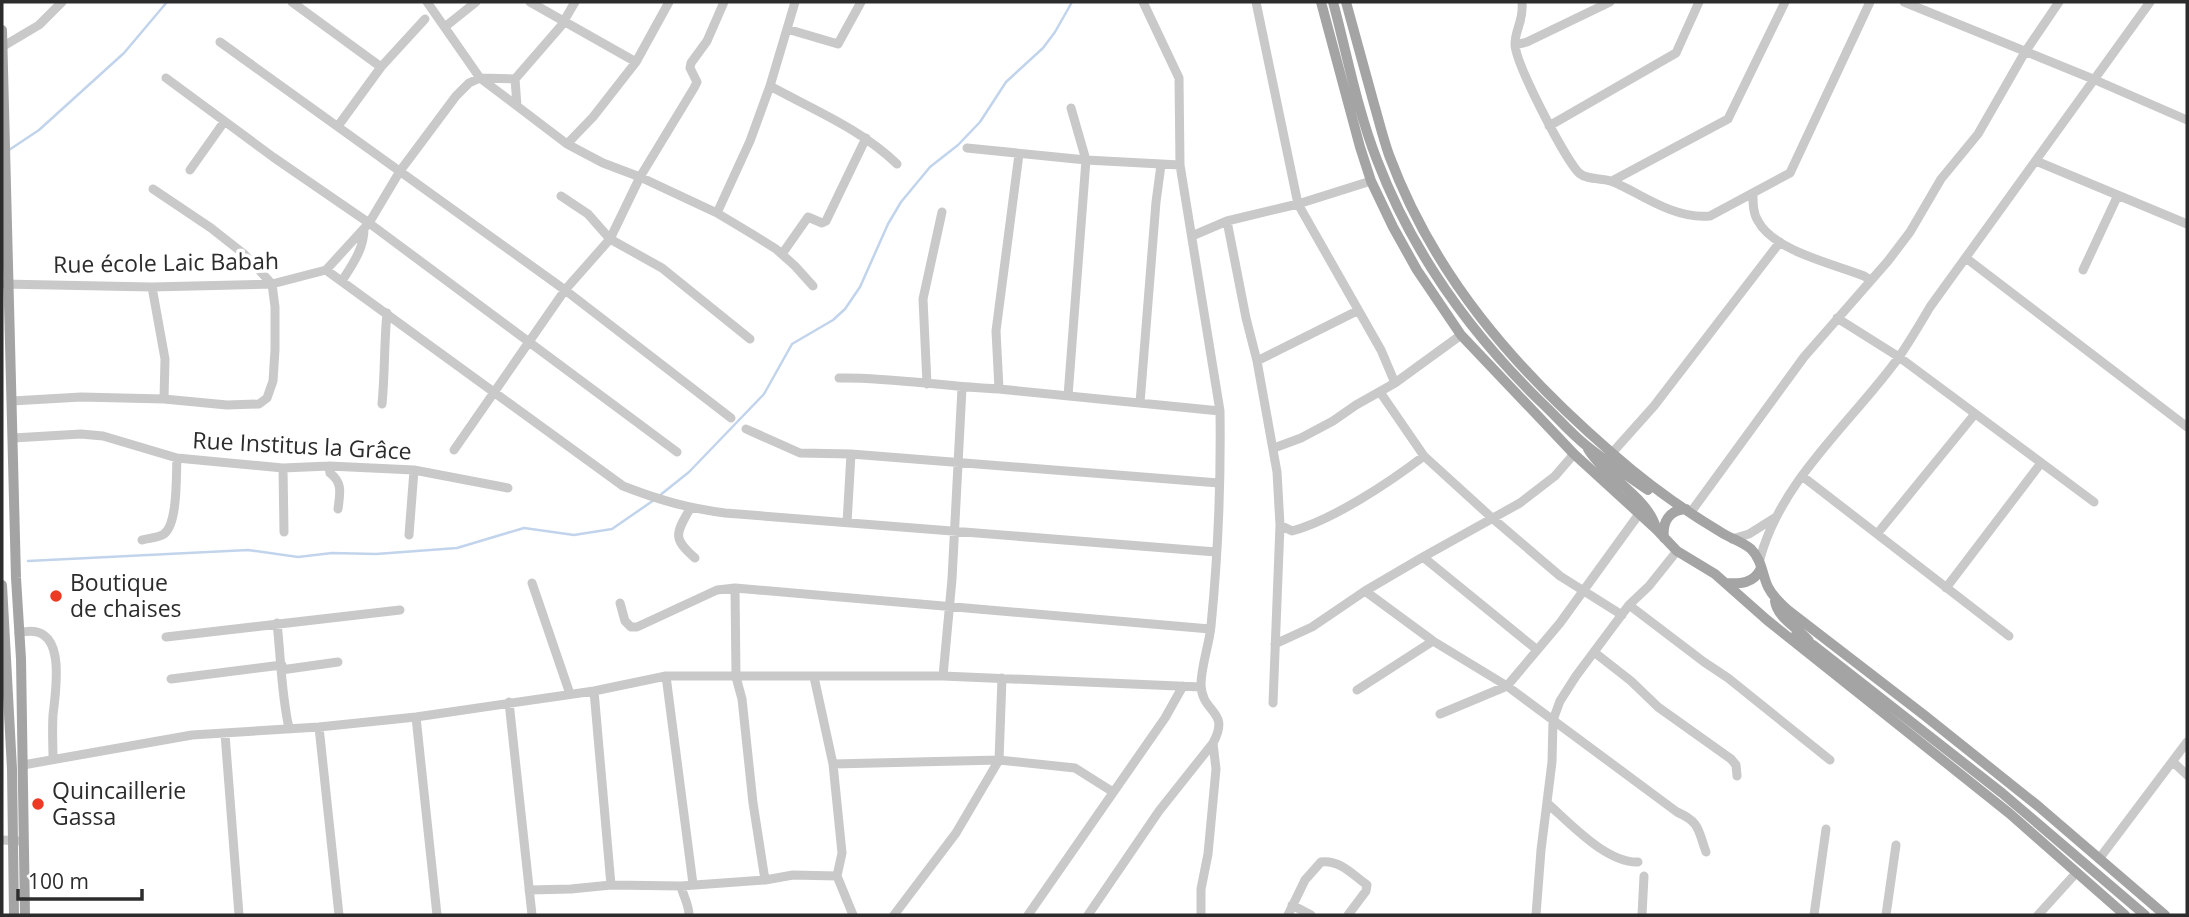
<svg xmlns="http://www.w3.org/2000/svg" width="2189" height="917" viewBox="0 0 2189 917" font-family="'Open Sans',sans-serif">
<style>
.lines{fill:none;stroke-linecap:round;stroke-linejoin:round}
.stream{stroke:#c2d4ec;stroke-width:2.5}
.minor{stroke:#c9c9c9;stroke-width:9}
.major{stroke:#a4a4a4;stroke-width:10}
.poi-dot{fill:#ec3b24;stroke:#fff;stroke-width:2.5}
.labels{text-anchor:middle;stroke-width:7;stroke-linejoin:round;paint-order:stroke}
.street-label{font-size:23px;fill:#2c2c2c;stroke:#fff}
.poi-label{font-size:23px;fill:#2c2c2c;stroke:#fff;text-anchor:start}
</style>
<rect width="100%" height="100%" fill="#fff"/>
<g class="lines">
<path class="stream" d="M9,150l30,-20 85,-77 43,-51
M659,496l30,-24 75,-78 28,-50 41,-24 12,-11 15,-22 28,-63 13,-22 29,-35 28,-22 22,-23 26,-40 37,-34 12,-16 17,-30
M28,561l220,-11 50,7 34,-4 44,1 81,-6 67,-20 50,7 38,-6 42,-29"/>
<path class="minor" d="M292,2l89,65
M427,2l53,76 37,28
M530,2l106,60
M1256,2l42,202 83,146 14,33
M1522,2c2,19 -7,27 -7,42 0,19 50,115 64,129 8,7 22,5 31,8 7,2 13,6 20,9 24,13 52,29 80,26l80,-43 80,-171
M1904,2l189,77 94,41
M446,26l30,-24
M787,29l51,15 23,-42
M220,42l345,248 166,128
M1515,45l12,-3 83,-40
M2,47l37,-22 23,-23
M166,78l107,79 96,66 308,229
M515,79l2,27 50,38 36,19 37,14 77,36 35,21 24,15 19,17 18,20
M515,79l46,-53 14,-24
M770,86c44,24 91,43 127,78
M338,126l43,-59 44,-48
M1549,126l127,-73 23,-51
M567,144l26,-27 43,-55 33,-60
M967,148l119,12 94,5
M2036,161l151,63
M190,170l34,-48
M1612,181l116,-62 57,-117
M1753,194c0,10 0,19 5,27 16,30 76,43 106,55l6,4
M561,196l27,18 22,25 52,29 88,71
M717,213l33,-72 20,-55 25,-84
M1227,221l19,97 11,43 20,111 3,53 -7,178
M1192,236l35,-15 71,-17 73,-23
M782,254l26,-37 14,6 4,-2 40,-83
M1966,258l221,169
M326,270l297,216c36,14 64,22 102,27l491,39
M2083,270l35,-75
M342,281c10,-16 22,-32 22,-52
M2,284l150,3 120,-3 54,-14 43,-47 31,-52 56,-75 13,-13 11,-5 35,1
M152,287l13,72 -1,40
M1837,318l62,39 195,145
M1257,361l100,-50
M839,378c53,-1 106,9 160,11l221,22
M927,384l-4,-85 19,-87
M999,389l-3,-58 23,-177
M1380,392l44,64 67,61 69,59 62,39
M1068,396l18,-236 -15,-52
M12,401l69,-4 83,2 63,6 32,-1 8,-6 6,-17 2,-31v-43l-3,-23 -28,-30 -33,-26 -58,-39
M1140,403l16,-201 5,-37
M382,404c3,-30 2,-61 5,-91
M746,429l54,24 51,1 368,29
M13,438l68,-4 22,2 74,22 106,10 46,-2 85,4 94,18
M1274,448l27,-10 32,-17 23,-16 39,-22 66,-48
M454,450l111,-160 45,-51 30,-62 54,-89 3,-6 -7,-14 1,-5 16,-22 17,-39
M1612,453l42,-47 126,-164
M329,466l1,7c13,10 10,20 8,36
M283,468l1,64
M1802,476l207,160
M690,509c-15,25 -17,30 5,49
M1691,512l113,-155 84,-96 22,-29 31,-53 37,-45 47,-82 34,-50
M847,523l4,-69
M1280,525l12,6c41,-11 98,-49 132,-75
M1877,534l97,-119
M409,535l5,-65
M1732,539l17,-5 27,-17
M142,540c6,-2 16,-2 22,-6 14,-10 12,-59 13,-76
M1423,557l113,92
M1760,559c20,-78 93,-138 139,-202 11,-16 21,-33 31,-50l220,-305
M532,583l38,111
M735,588l1,89 6,22 11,104 12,77
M1946,588l95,-125
M1365,591l68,50 74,45 170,126c23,10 21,18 29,40
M620,603l5,18 6,6h6l80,-37 18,-2 475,41
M1629,605l75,57 24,16 102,82
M277,623c4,35 4,70 12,105
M19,633c49,-13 37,55 34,82 -1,15 0,30 0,44
M166,637l234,-27
M1275,644l37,-17 53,-36 58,-34 97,-54 35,-27 19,-22
M1594,652l37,29 27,26 73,52 5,6 1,11
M281,670l57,-8
M666,676l27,208
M943,676l9,-97 10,-191
M814,677l19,87 9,89 -5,23 16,39
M171,679l111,-14
M1357,690l76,-49
M594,691l17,194
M509,702l23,213
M1440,714l67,-28 53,-63 79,-109
M416,717l21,198
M319,727l20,188
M225,734l14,181
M2173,762l14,13
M833,764l166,-4 76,8 38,24
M23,765l169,-30 127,-8 97,-10 178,-26 72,-15h277l258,11
M1547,803c23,20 59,60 91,59
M2,840l17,1
M2099,859l88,-117
M681,886c2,10 8,18 8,29
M529,890l42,-1 40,-4 70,1 84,-6 28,-5 44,1
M1292,905l19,10
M894,915l62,-82 43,-73 3,-82
M1028,915l137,-197 18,-32
M1088,915l71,-104 54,-68c18,-33 -11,-29 -12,-58 0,-19 8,-39 10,-59 7,-71 10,-144 9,-215l-40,-246 -1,-87 -36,-76
M1201,915v-26l7,-35 8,-85 -3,-26
M1288,915l17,-35 16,-18c18,-3 32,13 46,23l-1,6 -18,24
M1536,915l5,-65 11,-88 1,-42 7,-19 16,-25 53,-71 20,-19 28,-35
M1642,915l2,-39
M1814,915l12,-86
M1886,915l10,-70
M2038,915l39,-43"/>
<path class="major" d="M1321,2l39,145 11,34 22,46 24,43 44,65 113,119 82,75 21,22 38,23 52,46 242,193 116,102
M1333,2c14,52 24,107 44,158 36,94 93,173 165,243 15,14 29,31 46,44 19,15 40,29 60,43
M1346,2c9,34 19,68 28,102 5,17 9,34 15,51 45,121 126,214 223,298 33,29 70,56 107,78 10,7 23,10 32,18 11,11 11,25 17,38 5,10 13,17 21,24l135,104 114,91 127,109
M2,30l14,548 5,81 4,256
M1588,449c17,28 60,48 68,79
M1664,538c-2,-16 5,-28 22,-29
M1725,583c15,1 29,1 36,-15
M2,585l10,184 2,146
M1775,601c2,17 23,27 34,40
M1795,636l18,9 189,148 143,122"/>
</g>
<g class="poi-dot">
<circle cx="56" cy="596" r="7"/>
<circle cx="38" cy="804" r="7"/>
</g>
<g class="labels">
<g class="street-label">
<text transform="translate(166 263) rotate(-1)" y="8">Rue école Laic Babah</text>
<text transform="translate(302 446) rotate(3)" y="8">Rue Institus la Grâce</text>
</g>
<g class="poi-label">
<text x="70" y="591">Boutique<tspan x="70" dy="26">de chaises</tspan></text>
<text x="52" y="799">Quincaillerie<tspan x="52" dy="26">Gassa</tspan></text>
</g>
</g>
<rect width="2189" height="917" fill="none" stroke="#2c2c2c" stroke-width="7"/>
<path d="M18 889v10h124v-10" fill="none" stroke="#2c2c2c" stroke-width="3.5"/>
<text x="28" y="889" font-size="21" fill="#2c2c2c" stroke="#ffffff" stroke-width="5" paint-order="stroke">100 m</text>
</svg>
